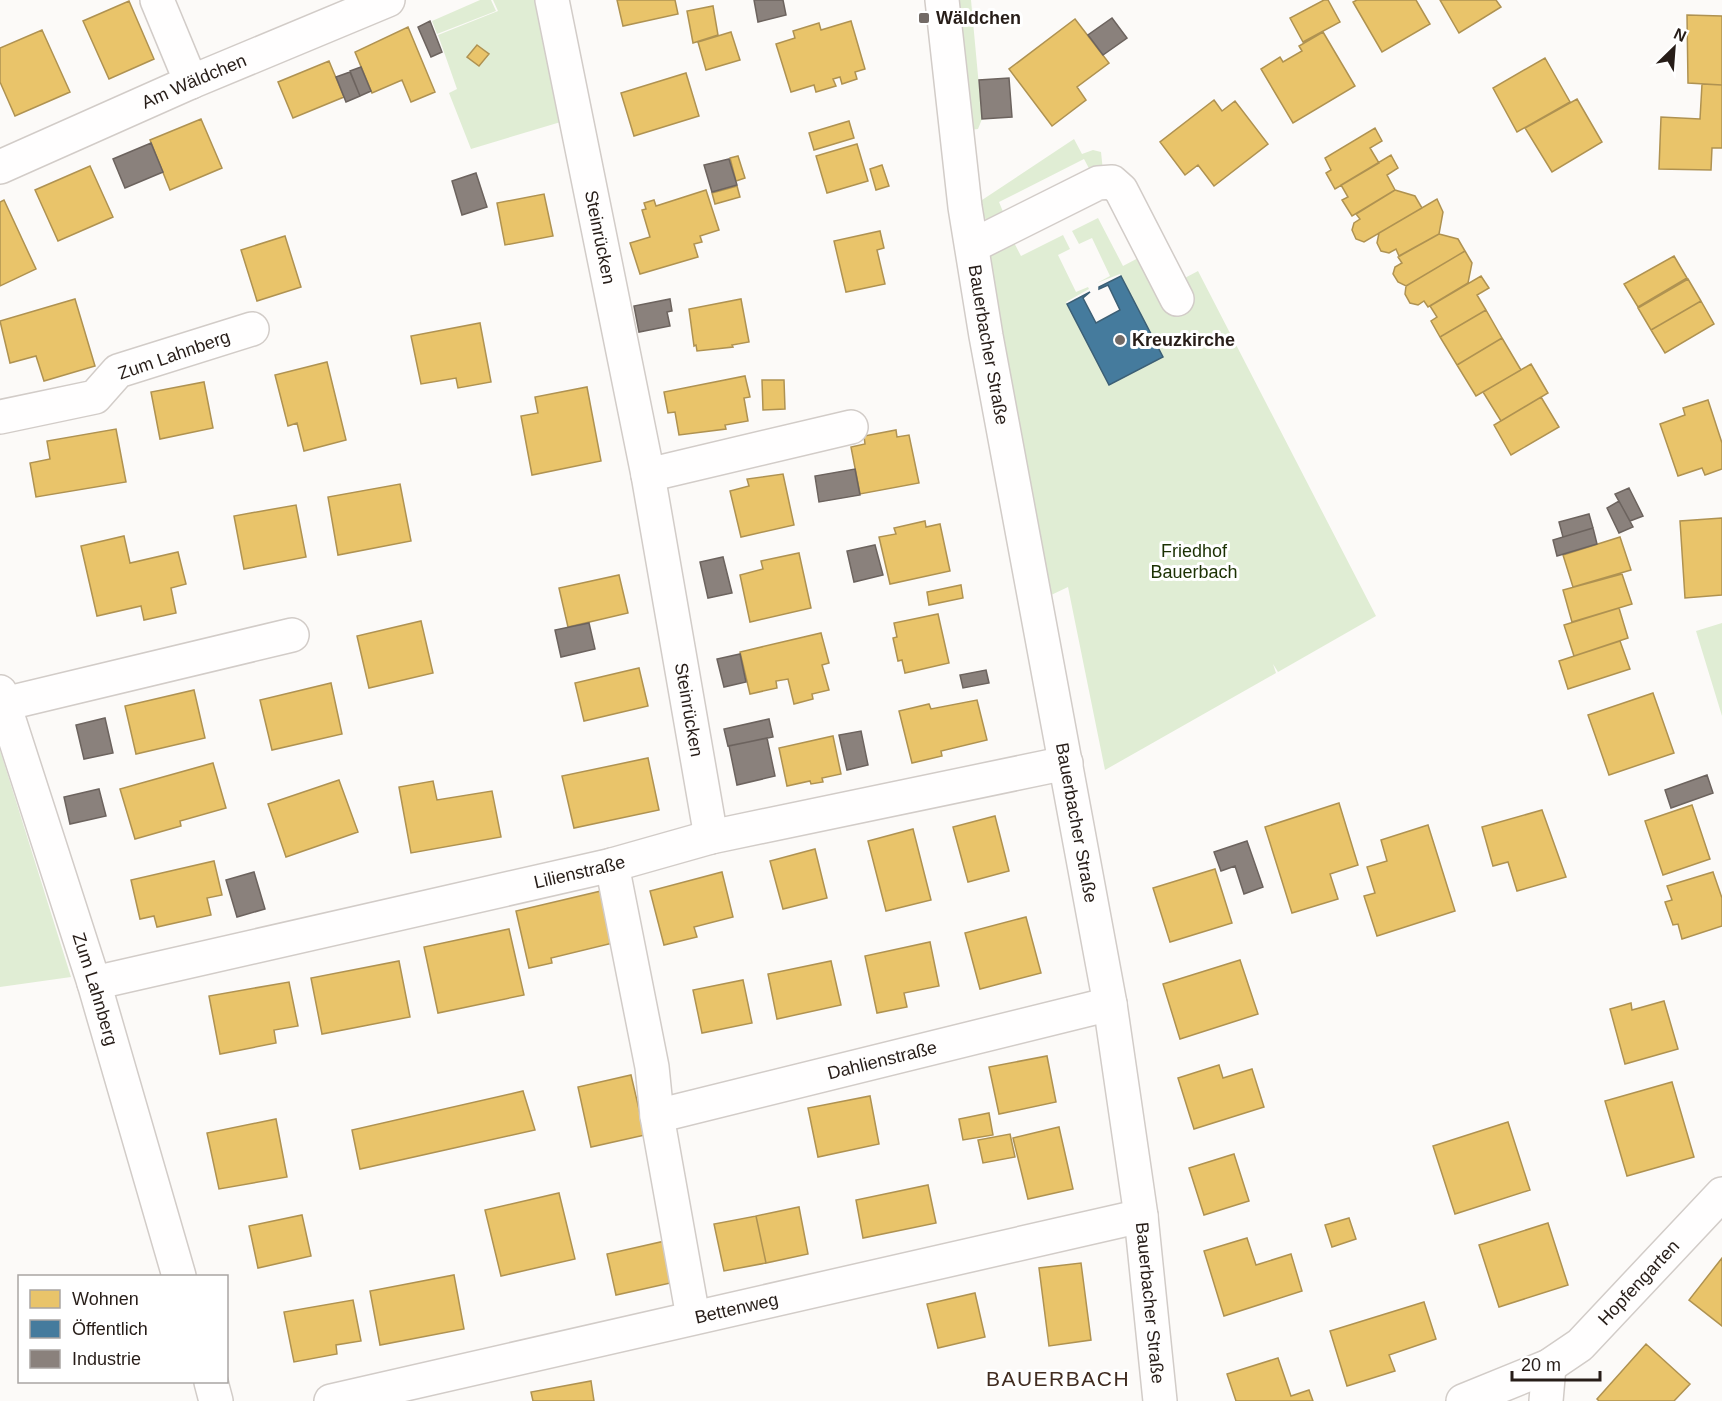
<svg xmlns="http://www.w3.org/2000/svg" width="1722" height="1401" viewBox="0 0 1722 1401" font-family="Helvetica,sans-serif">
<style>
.green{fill:#e0edd4}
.homes{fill:#e9c46a;stroke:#af9251;stroke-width:1.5}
.public{fill:#457b9d;stroke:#3c5f75;stroke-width:1.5}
.industry{fill:#8a817c;stroke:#6c635e;stroke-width:1.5}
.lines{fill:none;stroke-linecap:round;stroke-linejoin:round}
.street-casing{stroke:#d2ccc8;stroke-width:36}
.secondary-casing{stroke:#d2ccc8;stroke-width:36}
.street{stroke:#fffefe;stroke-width:33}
.secondary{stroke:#fffefe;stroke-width:33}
.poi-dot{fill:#726a66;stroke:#fff;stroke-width:2}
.labels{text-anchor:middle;stroke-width:6;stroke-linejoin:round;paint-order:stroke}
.poi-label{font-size:18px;font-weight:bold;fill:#271d18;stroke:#fff;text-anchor:start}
.street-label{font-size:18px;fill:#271d18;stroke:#fff}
.park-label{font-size:18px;fill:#1b3103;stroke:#fff}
.quarter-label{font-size:21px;letter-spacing:1.5px;fill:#412c20;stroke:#fff}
</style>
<rect width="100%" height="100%" fill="#fcfaf8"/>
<path class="green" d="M480,0h11l5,11 -59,23 -5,-13z
M493,0h46l25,121 -93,28 -22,-56 8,-4 -19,-54 60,-24z
M957,0h14l11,119 -4,10 -9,1z
M1074,139l8,15 11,-4 8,2 2,19 -10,5 -9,-17 -85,43 7,17 -16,2 -6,-3 -5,-16z
M1098,218l25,48 19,-10 39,24 17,-9 178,345 -98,56 -5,-8 3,9 -171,97 -37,-183 -19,9 -62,-333 2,-11 22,-15 10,19 42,-21 7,14 -12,6 18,37 12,-5 1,2 -23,13 43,82 54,-28 -43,-82 -23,9 13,-7 -18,-38 -13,6 -7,-13z
M1722,623v93l-26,-85z
M0,750l71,227 -71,10z"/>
<path class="homes" d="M617,0h58l3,14 -55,12z
M1324,0h4l12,22 -37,20 -13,-24z
M1357,0h59l14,24 -48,28 -29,-50z
M1440,0h56l5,7 -42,26z
M129,1l25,58 -45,20 -26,-58z
M713,6l5,29 -25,8 -6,-32z
M1687,15l35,1v69l-34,-2z
M1075,19l34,44 -32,24 9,13 -34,26 -43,-57z
M851,21l14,48 -10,3 2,7 -15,5 -2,-7 -7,2 3,7 -20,6 -2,-7 -23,7 -15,-48 19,-6 -2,-7 26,-8 2,7z
M408,27l27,65 -24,10 -9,-22 -30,13 -17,-41z
M42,30l28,62 -55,24 -15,-34v-34z
M731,32l9,28 -34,10 -8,-28z
M1323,32l32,54 -62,37 -32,-54 19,-12 3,5 19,-11 -3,-5z
M477,45l12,9 -10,12 -12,-9z
M1545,58l25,44 -53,30 -24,-44z
M329,61l15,36 -51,21 -15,-36z
M686,73l13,43 -65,20 -13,-43z
M1702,84l20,1v63h-10l-1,22 -52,-1 2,-52 39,2z
M1577,99l25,43 -50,30 -27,-44z
M1214,100l8,11 13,-10 33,43 -54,42 -16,-21 -13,10 -25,-33z
M201,119l21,49 -52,22 -20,-50z
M849,121l5,17 -40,12 -5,-17z
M1375,128l7,13 -12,7 9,15 -44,26 -9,-16 5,-3 -6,-12z
M857,144l11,37 -41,12 -11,-37z
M1391,155l7,13 -11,7 8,15 -43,26 -10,-16 6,-3 -7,-12z
M738,156l7,22 -9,3 -6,-23z
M882,165l7,21 -13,4 -6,-21z
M90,166l23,51 -55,24 -23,-51z
M737,186l3,11 -25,7 -3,-11z
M706,190l13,40 -19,6 2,6 -8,2 4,13 -58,17 -10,-31 20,-6 -8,-27 4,-1 -2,-6 10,-3 2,6z
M1395,190l20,6 7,12 -58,34 -8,-3 -4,-9 2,-7 6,-4 -4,-5z
M544,194l9,42 -48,9 -8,-42z
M1437,199l6,13 -4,22 -40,22 -3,-7 -7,4 -8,-2 -4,-8 2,-10z
M4,200l32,69 -36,17v-84z
M880,231l4,17 -7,2 8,34 -39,8 -12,-51z
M1439,234l19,5 7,12 -59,35 -8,-4 -5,-8 2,-7 7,-4 -4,-6z
M285,236l16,51 -44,14 -16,-51z
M1465,251l7,12 -4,20 -40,24 -4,-6 -6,4 -8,-2 -5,-9 1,-8z
M1674,256l13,22 -49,29 -14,-23z
M1481,276l8,12 -12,7 9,15 -46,27 -9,-16 6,-4 -7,-11z
M1688,279l13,22 -50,29 -13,-22z
M75,299l20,67 -51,15 -8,-25 -26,7 -10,-42z
M741,299l8,43 -17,3 1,2 -36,4 -1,-6 -2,1 -5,-37z
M1701,301l13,23 -49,29 -14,-23z
M1486,310l16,28 -45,27 -17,-28z
M480,323l11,59 -33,6 -2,-10 -35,6 -10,-48z
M1502,338l19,32 -45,26 -19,-31z
M327,362l19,78 -42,11 -7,-28 -9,3 -13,-51z
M1531,364l17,29 -47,28 -18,-29z
M745,376l5,21 -6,1 4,23 -23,4 1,4 -47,6 -4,-23 -7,1 -4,-21z
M762,380h22l1,29 -22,1z
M204,382l9,46 -53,11 -9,-47z
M587,387l14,74 -69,14 -11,-59 17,-3 -3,-16z
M1541,397l18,30 -48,28 -17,-30z
M1708,400l14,43v26l-17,6 -3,-7 -24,8 -18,-52 25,-9 -2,-7z
M116,429l10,53 -90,15 -6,-34 20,-4 -3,-18z
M896,430l1,7 12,-2 10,48 -59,11 -9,-47 14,-3 -1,-8z
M783,474l11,51 -53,12 -11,-46 19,-5 -2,-7z
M400,484l11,57 -73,14 -10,-58z
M296,505l10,52 -62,12 -10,-53z
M1722,518v77l-37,3 -5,-77z
M925,521l1,6 14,-3 10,47 -60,13 -11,-47 17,-3 -2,-6z
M124,536l6,27 48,-11 8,32 -15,4 5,25 -32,7 -3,-14 -44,10 -16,-70z
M1620,537l11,33 -58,17 -10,-32z
M799,553l12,55 -61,14 -10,-47 23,-6 -2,-8z
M1622,574l10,30 -60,18 -9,-32z
M619,575l9,38 -60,14 -9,-39z
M961,585l2,13 -34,7 -2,-13z
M1619,608l9,30 -54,18 -10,-31z
M938,614l11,49 -44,10 -3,-13 -4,1 -5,-23 4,-1 -3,-14z
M421,621l12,52 -64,15 -12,-52z
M821,633l8,30 -7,2 7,25 -17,4 1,5 -19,5 -6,-25 -12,2 1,7 -27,6 -10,-42z
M1620,641l10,28 -62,20 -9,-28z
M639,668l9,38 -64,15 -9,-38z
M331,683l11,51 -70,16 -12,-50z
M194,690l11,48 -69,16 -11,-48z
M1653,693l21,60 -65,22 -21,-60z
M977,700l10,40 -46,11 1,5 -30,7 -13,-52 30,-7 2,5z
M833,736l8,38 -19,4 1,4 -12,2 -1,-3 -23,5 -8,-38z
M648,758l11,52 -85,18 -12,-52z
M213,763l13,45 -46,13 1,5 -46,13 -15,-50z
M339,780l19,52 -72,25 -18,-53z
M433,781l4,19 55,-9 9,46 -90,16 -12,-66z
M1339,803l19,62 -28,9 8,25 -46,14 -27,-86z
M1692,805l18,54 -47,16 -18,-54z
M1542,810l24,67 -49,14 -9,-29 -15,4 -11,-39z
M995,816l14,55 -41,11 -15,-55z
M1428,825l27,86 -78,25 -13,-40 11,-3 -8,-26 20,-6 -6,-21z
M913,829l18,71 -45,11 -18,-70z
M815,849l12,49 -44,11 -13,-48z
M214,861l8,34 -15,3 4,17 -54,12 -3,-11 -14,3 -9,-39z
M1215,869l17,54 -62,19 -17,-54z
M722,872l11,45 -39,10 3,10 -33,8 -14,-54z
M1713,872l9,26v28l-40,13 -4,-15 -5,1 -8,-23 7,-2 -5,-14z
M601,891l12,52 -62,15 1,5 -23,5 -13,-57z
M1026,917l15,56 -61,16 -15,-56z
M509,929l15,66 -86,18 -14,-66z
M930,942l9,44 -35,7 3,14 -30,6 -12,-57z
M1240,960l18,54 -78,25 -17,-55z
M399,961l11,56 -88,17 -11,-56z
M831,961l10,44 -64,14 -9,-45z
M743,980l9,43 -50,10 -9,-43z
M289,982l9,44 -24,4 2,13 -56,11 -11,-58z
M1664,1001l14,48 -53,15 -15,-55 21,-6 1,7z
M1047,1056l9,46 -57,12 -10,-47z
M1219,1065l4,13 29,-9 12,38 -70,22 -16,-51z
M631,1075l14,60 -54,12 -13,-60z
M1672,1082l22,75 -67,19 -22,-75z
M523,1091l12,39 -175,39 -8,-39z
M870,1096l9,48 -61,13 -10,-49z
M989,1113l4,22 -30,5 -4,-21z
M276,1119l11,58 -68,12 -12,-56z
M1508,1122l22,68 -75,24 -22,-68z
M1059,1127l14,62 -45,10 -15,-61z
M1010,1134l5,23 -32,6 -5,-23z
M1234,1154l15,47 -45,14 -15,-47z
M928,1185l8,38 -73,15 -7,-38z
M559,1193l16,66 -74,17 -16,-66z
M799,1207l9,47 -42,9 -10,-47z
M302,1215l9,41 -53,12 -9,-42z
M756,1216l10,47 -42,8 -10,-47z
M1349,1218l7,21 -24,8 -7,-22z
M1548,1223l20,62 -69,22 -20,-62z
M1247,1238l9,27 35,-11 11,37 -78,25 -20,-65z
M665,1241l10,41 -59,13 -9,-41z
M1722,1258v68l-33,-26z
M1081,1263l10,77 -42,6 -10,-78z
M454,1275l10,54 -84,16 -10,-54z
M975,1293l10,44 -47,11 -11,-44z
M353,1300l8,41 -25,4 1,9 -43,8 -10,-50z
M1424,1302l12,37 -47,16 6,16 -48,15 -17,-55z
M1646,1344l44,40 -16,17h-75l-2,-2z
M1278,1358l13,38 18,-6 4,11h-77l-9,-27z
M591,1381l3,20h-61l-2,-9z"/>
<path class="public" d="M1121,276l42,81 -54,28 -42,-81 23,-12 -7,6 13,25 24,-13 -12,-25 -9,4v-2z"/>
<path class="industry" d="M754,0h29l3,15 -28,7z
M1112,18l15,20 -24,17 -15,-20z
M430,21l12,31 -11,5 -13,-30z
M361,67l10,24 -11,5 -10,-25z
M350,72l10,24 -14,6 -10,-25z
M1009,78l3,39 -30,2 -3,-39z
M151,143l12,29 -38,16 -12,-29z
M729,159l8,26 -25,7 -8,-27z
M476,173l11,34 -25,8 -10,-34z
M670,299l2,12 -5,1 3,14 -31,6 -5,-26z
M855,469l5,26 -41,7 -4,-26z
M1629,488l14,28 -13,5 -15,-27z
M1619,501l14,26 -14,6 -12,-25z
M1589,514l4,14 -30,9 -4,-15z
M1593,528l4,16 -40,12 -4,-16z
M875,545l8,30 -29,7 -7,-31z
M723,557l9,36 -24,5 -8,-36z
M589,623l6,26 -34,8 -6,-27z
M740,654l6,28 -22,5 -7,-28z
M986,670l3,13 -26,5 -3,-13z
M105,718l8,35 -29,6 -8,-34z
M769,719l4,18 -45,9 -4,-17z
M861,731l7,34 -21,5 -8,-35z
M767,738l8,38 -38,9 -8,-39z
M1707,775l6,18 -42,15 -6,-18z
M99,789l7,27 -36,8 -6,-27z
M1247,841l16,46 -19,7 -9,-28 -14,5 -7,-19z
M254,872l11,37 -28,8 -11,-37z"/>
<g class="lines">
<g class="street-casing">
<g id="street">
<path d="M157,0l34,82"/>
<path id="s1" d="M552,0l96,475 63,362"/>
<path id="s2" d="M0,167l191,-85 197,-82"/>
<path d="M972,246l126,-63 14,-1 9,8 56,109"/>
<path d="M0,417l95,-20 23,-26 134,-42"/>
<path d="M648,475l203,-48"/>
<path id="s3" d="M0,692l94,291 85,293"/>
<path d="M4,704l288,-69"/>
<path d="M612,865l40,202 5,49 36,201"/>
<path id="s4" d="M94,983l518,-118 99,-28 355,-74"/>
<path id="s5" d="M657,1116l453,-112"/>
<path d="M211,1382l5,19"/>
<path id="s6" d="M331,1401l810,-185"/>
<path id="s7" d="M1463,1401l86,-35 31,-21 142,-151"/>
<path d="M1546,1401l3,-35"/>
</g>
</g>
<g class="secondary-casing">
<g id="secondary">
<path id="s8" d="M942,0l23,207 21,129 124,668 31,212 19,185"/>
</g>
</g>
<use href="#street" class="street"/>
<use href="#secondary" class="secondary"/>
</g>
<g class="poi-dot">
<rect x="918" y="12" width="12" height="12" rx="3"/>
<circle cx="1120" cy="340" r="6"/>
</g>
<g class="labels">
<g class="poi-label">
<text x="936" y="24">Wäldchen</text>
<text x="1132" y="346">Kreuzkirche</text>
</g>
<g class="street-label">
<text dy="6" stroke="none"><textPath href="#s2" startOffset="212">Am Wäldchen</textPath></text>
<text dy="6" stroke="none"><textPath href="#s1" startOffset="242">Steinrücken</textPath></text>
<text dy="6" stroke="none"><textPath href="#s8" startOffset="348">Bauerbacher Straße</textPath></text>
<text transform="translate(174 355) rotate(-19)" y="6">Zum Lahnberg</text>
<text dy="6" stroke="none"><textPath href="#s1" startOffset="723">Steinrücken</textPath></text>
<text dy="6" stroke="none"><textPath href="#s8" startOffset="834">Bauerbacher Straße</textPath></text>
<text dy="6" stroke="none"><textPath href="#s4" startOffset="498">Lilienstraße</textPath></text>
<text dy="6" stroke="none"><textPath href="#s3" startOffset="312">Zum Lahnberg</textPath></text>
<text dy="6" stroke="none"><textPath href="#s5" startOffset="232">Dahlienstraße</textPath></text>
<text dy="6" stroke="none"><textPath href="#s7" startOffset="216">Hopfengarten</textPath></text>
<text dy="6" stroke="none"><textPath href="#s8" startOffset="1320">Bauerbacher Straße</textPath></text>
<text dy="6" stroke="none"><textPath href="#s6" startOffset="416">Bettenweg</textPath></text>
</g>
<g class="park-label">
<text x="1194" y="557">Friedhof<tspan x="1194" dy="21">Bauerbach</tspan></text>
</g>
<g class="quarter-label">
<text x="1058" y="1386">BAUERBACH</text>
</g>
</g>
<rect x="18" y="1275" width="210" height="108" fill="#ffffff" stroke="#a9a5a3" stroke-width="1.5"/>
<rect x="30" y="1290" width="30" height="18" fill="#e9c46a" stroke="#a9a5a3" stroke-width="1.5"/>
<text x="72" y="1305" font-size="18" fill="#271d18">Wohnen</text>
<rect x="30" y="1320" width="30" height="18" fill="#457b9d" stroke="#a9a5a3" stroke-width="1.5"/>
<text x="72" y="1335" font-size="18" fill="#271d18">Öffentlich</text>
<rect x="30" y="1350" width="30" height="18" fill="#8a817c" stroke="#a9a5a3" stroke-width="1.5"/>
<text x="72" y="1365" font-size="18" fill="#271d18">Industrie</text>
<g transform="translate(1674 48) rotate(25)" stroke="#ffffff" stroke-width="4.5" paint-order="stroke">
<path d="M0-4.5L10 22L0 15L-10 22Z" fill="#271d18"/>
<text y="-9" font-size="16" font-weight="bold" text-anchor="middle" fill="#271d18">N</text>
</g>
<path d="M1512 1371v9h88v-9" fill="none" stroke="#271d18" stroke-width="3"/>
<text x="1521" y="1371" font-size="18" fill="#271d18" stroke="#ffffff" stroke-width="4.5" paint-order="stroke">20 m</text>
</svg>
